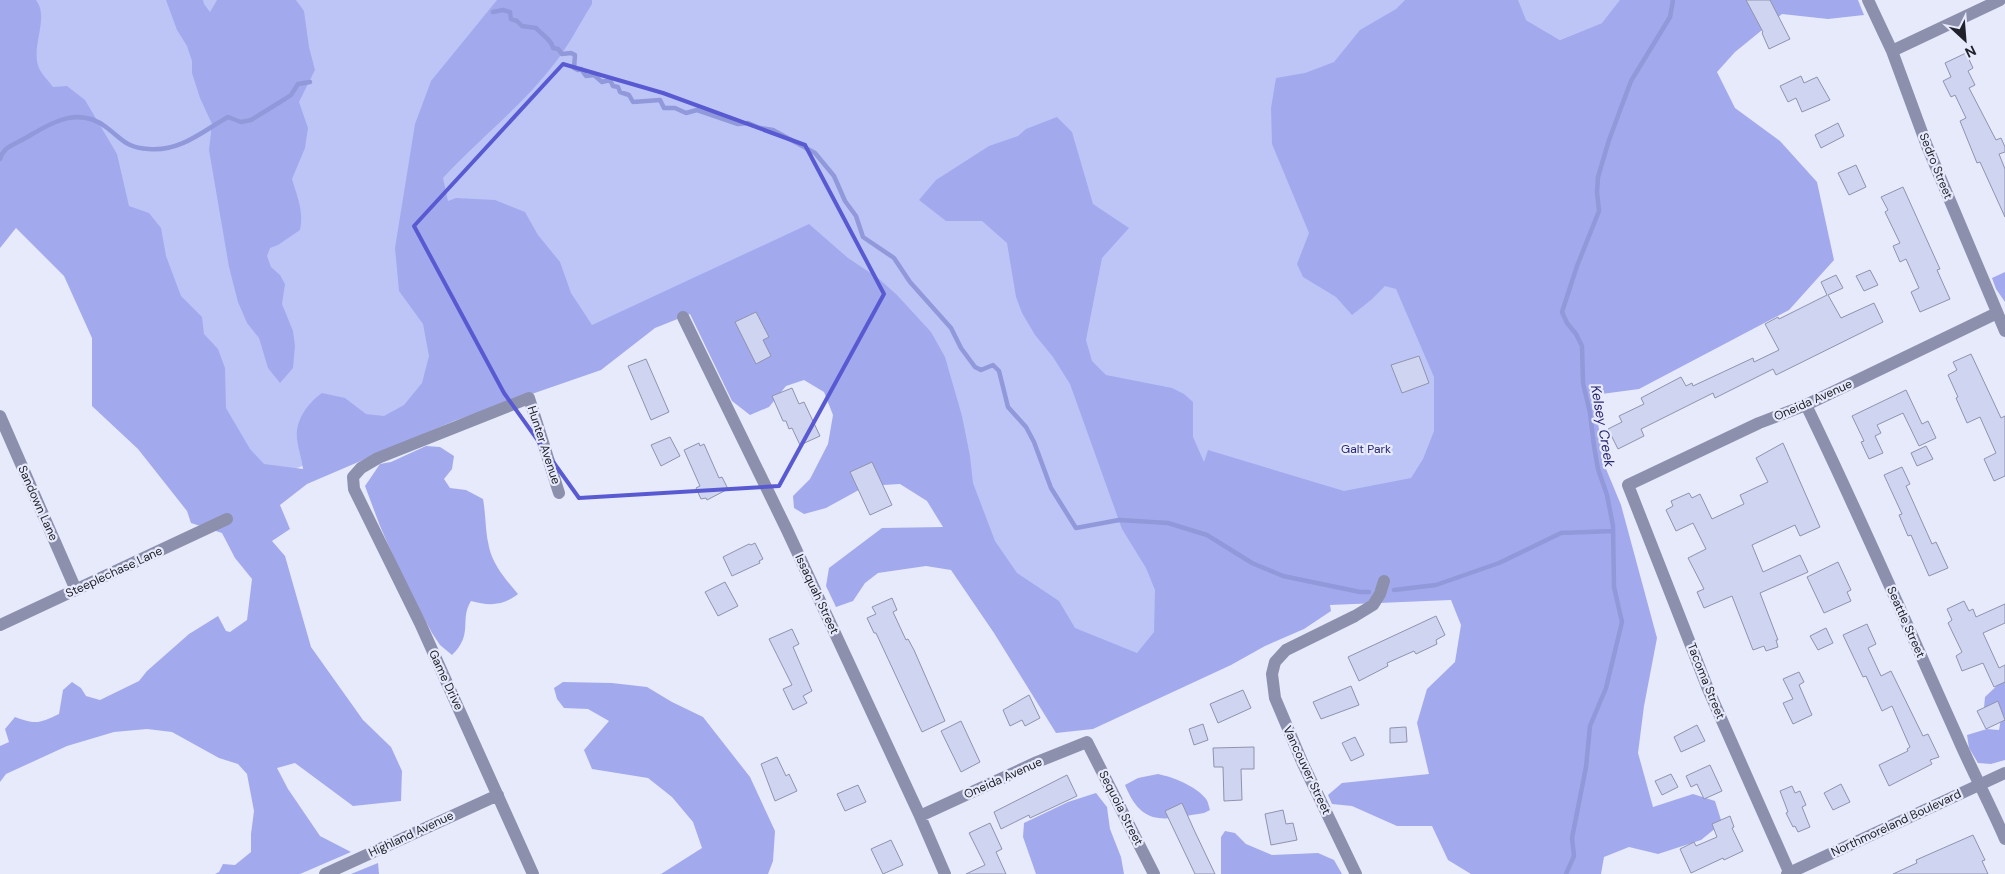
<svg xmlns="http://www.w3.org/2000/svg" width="2005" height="874" viewBox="0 0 2005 874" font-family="'DM Sans',sans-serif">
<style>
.green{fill:#bdc5f7}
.forest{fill:#a2aaed}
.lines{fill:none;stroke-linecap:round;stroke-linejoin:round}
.stream{stroke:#9199da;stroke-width:4.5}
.building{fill:#cfd4f0;stroke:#8f93ae}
.minor{stroke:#8c90ad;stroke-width:12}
.tertiary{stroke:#8c90ad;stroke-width:12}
.marked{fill:none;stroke:#595ad2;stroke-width:4;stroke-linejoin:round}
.labels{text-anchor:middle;stroke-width:4.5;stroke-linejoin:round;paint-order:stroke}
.street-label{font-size:12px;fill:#20212b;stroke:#e7eafb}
.park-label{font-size:12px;fill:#292773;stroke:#e7eafb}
.water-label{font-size:14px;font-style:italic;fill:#272470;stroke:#e7eafb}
</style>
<rect width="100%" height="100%" fill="#e7eafb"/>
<path class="green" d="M0,0h1660l-100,40 -34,-20 -5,555 -291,18 -145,130 -265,-486 -345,164 -247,93z"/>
<path class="forest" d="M0,0h36c14,18 -6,47 3,68 3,7 10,13 14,19l14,-1 18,14 32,54 12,52 20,7 12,15 5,28 15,40 21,21 2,17 14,15 7,19 1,40 24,41 14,15 39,5c-1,-10 -5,-20 -6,-30 -2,-19 11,-36 25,-46l23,5 21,16 18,2 20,-11 18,-22 7,-27 -6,-32 -24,-33 -4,-43 20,-124 16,-43 66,-81h95v4c-12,19 -23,41 -37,59 -33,43 -76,76 -112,115l5,23 8,-3 39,2 30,12 13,23 22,27 11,31 21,32 217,-101 39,34 30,20 19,17 34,37 14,25 17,59 8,40 3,27 22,58 22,32 42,28 16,27 62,25 17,-21 1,-42 -9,-22 -24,-39 -52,-145 -17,-27 -18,-22 -13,-22 -6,-16 -9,-54 -25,-22h-36l-27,-21 17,-20 53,-34 29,-10 8,-7 31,-12 15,15 21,72 36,24 -27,30 -16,82 6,21 14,14 66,13 12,6 9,8v35l11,25 4,-12 136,41 67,-13 12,-19 11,-28v-54l-38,-88 -11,-3 -14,14 -19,15 -16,-18 -33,-20 -6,-13 12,-31 -37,-89 -1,-36 5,-30 29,-5 29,-11 26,-32 36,-21 9,-9h113l8,20 34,20 42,-17 18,-23h238l6,15 -36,4 -46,-5 -47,38 -18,20 18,36 45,33 37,41 17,78 -45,50 -150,79 -45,6 10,69 17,41 36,133 -13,68 -6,47 15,54 40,-13 22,7 7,22 -21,17 -43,14 -29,-7 -25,10 -3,17h-130l-23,-14 -16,-34h-35l-45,-20 -20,-2 -4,-9 14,-12 87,-9 -12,-51 10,-34 28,-27 6,-37 -10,-25 -121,5 1,6 -27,18 -39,17 -34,19 -138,64 -37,4 -62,-100 -43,-63 -25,-4 -48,7 -13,10 -12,18 -17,6 -10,-21 3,-18 53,-40 61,-1 -16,-26 -27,-17 -34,2 -40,22 -22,6 -10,-6 -1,-12 17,-17 18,-35 5,-29 -9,-23 -20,-12 -18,6 -17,21 -19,8 -18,-14 -42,-87 -35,14 -54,42 -147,51 -147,63 -27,21 10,24 -18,12 13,15 26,91 52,73 28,27 11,24 -1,30 -48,5 -58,-43 -18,5 11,21 32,47 31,16 -51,22h-85l4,-2 4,-8 12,1 16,-13v-18l3,-23 -7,-37 -9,-10 -19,-6 -47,-26 -25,-3 -33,3 -47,14 -61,28 -6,8v-36l9,-4 -4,-13 10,-12c21,8 25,6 44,-3l4,-24 9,-8 9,6 5,8 14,4 39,-19 8,-10 42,-37 29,-18 8,15 4,1 17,-12 5,-41 -17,-21 -13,-25 -31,-10 -4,-12 -49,-62 -46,-43v-68l-28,-62 -48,-48 -16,20z
M166,0h37l1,4 6,8 7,-12h79l8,11 5,36 6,23 -16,32 9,26 -3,20 -13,31c5,17 12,32 8,51l-22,15 -8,3 -3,8 4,11 9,8 5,9 -3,20 11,27 2,15 -2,22 -13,15 -12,-15 -9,-30 -12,-15 -9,-21 -9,-35 -20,-117 3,-26 -12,-26 -8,-25v-12l-5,-15 -10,-16z
M2005,272v30l-9,-13 -4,-11z
M426,446l14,1 14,9 -2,13 -8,10 6,9 16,2 17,9c3,16 2,32 6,48 4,18 17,33 29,47 -15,12 -29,12 -47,7 -12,19 3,33 -19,54l-12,-10 -8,-12 -27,-50 -25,-57 -15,-40 15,-22 11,-2z
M2005,678v82l-14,4 -13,-1 -9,-15 -2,-13 20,-6 12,1 2,-11 -17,-11 1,-11z
M563,682l49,1 35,4 25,15 31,15 47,60 25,54 -2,30 -5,13h-107l41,-26 -9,-26 -21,-25 -24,-19 -56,-9 -8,-19 25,-29 -21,-12 -24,-1 -7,-9 -3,-11z
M1158,774c15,3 38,12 48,25 2,2 3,8 4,11l-6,3c-39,6 -61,16 -79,-28l13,-7z
M1096,793l11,14 3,22 11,28 3,17h-88l-13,-37 1,-14 44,-21z
M1225,831l10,2 11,11 26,11 46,-2 16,7 8,14h-121v-37z
M378,863l1,11h-28z"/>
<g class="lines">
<path class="stream" d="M493,12l10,-2 7,2 1,7 6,2 5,5 14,2c5,6 16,12 17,20l5,1 4,5 9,-1 4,2 -1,13 4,2 3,-1 5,7 8,-1 8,7 8,-2 3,6 5,1 2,5 9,3 4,7 27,-2 4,8h11l11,5 11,-3 41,14 10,-1 12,5 13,2 42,23 19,23 11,25 11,15 7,21 31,21 16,24 41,46 10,20 14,19 6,3 12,-5 6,6 9,36 18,20 8,15 17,46 25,40 43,-8 49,3 39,12 45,28 31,13 77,16h9
M0,159l2,-5 4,-5c7,-5 15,-8 23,-13 25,-15 50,-29 77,-9 16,12 20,21 43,22 31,3 54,-18 79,-32l13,5 10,-2 34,-21 6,-4 7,-11 12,-2
M1394,590l42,-5 63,-22 62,-30 52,-2
M1566,874l8,-18 -2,-18 14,-71 4,-41 16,-38 16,-66 -8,-35 -1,-61 -6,-31 -9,-26 -4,-23 -4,-33 -7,-30 -1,-37 -6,-12 -9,-11 -5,-11 15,-46 22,-55 -2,-19 1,-15 11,-37 22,-59 39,-64 3,-17"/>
</g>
<path class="building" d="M1746,0h24l20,39 -21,10 -7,-16 1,-1z
M1966,53l7,15 -5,3 7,14 -6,3 27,52 5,-2 4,9v5l-6,2 6,15v48l-25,-55 -3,1 -17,-42 6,-3 -11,-23 -4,2 -8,-16 8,-4 -6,-14z
M1801,76l3,7 13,-6 13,23 -28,12 -6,-14 -8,4 -8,-16z
M1838,123l6,13 -23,12 -6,-13z
M1856,165l10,22 -17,8 -11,-22z
M1903,187l37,82 -3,1 13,29 -30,13 -9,-20 8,-4 -13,-29 -6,3 -7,-16 7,-3 -15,-31 3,-2 -7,-13z
M1870,270l8,15 -14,6 -8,-15z
M1836,275l7,13 -15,7 13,23 33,-15 9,19 -107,53 -3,-6 -58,29 -2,-5 -72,36 3,7 -26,13 -10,-20 14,-7 -3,-6 25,-12 -3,-6 40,-21 5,9 6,-3 1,3 60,-28 1,4 25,-12 -14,-26 13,-7 1,2 48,-24 -6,-13z
M756,312l13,25 -6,3 8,16 -15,8 -21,-42z
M1971,354l30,64 4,-2v60l-11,5 -10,-22 12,-6 -16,-36 -13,6 -11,-25 2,-1 -10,-22 9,-5 -4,-8z
M1419,356l10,27 -27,10 -11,-28z
M646,359l23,53 -18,8 -23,-54z
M792,388l7,16 5,-2 16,34 -20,9 -8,-17 -3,1 -3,-8h-3l-11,-25z
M1906,390l16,34 6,-3 8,17 -17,8 -16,-33 -26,12 4,8 -6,3 8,17 -14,6 -8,-17 3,-1 -12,-25z
M670,437l10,19 -19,10 -10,-21z
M699,443l1,3 4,-2 15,34 3,-1 6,12 -21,11 -1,-2 -5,1 -5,-11 4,-2 -16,-36z
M1783,443l37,84 -20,9 -5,-11 -43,20 11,27 37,-17 8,17 -48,21 18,47h-2l2,7 -12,4 -2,-5 -11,4 -21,-54 -28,12 -7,-16 7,-3 -16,-31 18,-9 -13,-26 -17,8 -10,-21 7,-4 -2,-5 18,-8 3,5 8,-4 12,25 32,-15 -4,-9 28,-13 -12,-24z
M1926,446l7,13 -16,7 -6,-13z
M872,462l20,43 -22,10 -20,-43z
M1902,467l8,17 -4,2 26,58 4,-2 12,26 -19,8 -18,-41 -3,1 -9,-21 3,-1 -18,-39z
M755,543l8,16 -4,2 1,2 -28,13 -9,-19 26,-13 2,1z
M1838,562l13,28 -4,2 4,9 -27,12 -17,-36z
M725,582l13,24 -20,10 -13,-24z
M892,598l5,12 -4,2 13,28 2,-1 6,11 31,71 -23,11 -46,-99h-2l-7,-15 9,-4 -4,-7z
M1964,601l5,10 4,-2 3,8 29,-13v19l-22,10 16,35 6,-3v17l-11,5 -11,-24 -21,8 -6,-15 6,-4 -14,-29 4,-3 -5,-11z
M1436,616l9,19 -9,5 1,4 -21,10 -2,-3 -27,12 1,3 -29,15 -11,-24z
M1867,624l9,20 -8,4 13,28 10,-5 32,65 5,-2 11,23 -9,3 2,4 -43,22 -10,-21 29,-14 -1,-2 3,-2 -18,-41 -10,5 -16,-35 -3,1 -20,-42z
M1826,628l7,15 -15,7 -8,-14z
M792,629l7,15 -6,3 19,44 -9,5 4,7 -14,7 -10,-21 9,-4 -23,-46z
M1799,672l5,10 -5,3 13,30 -19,9 -10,-21 10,-4 -10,-20z
M1351,686l8,19 -38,14 -8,-17z
M1243,690l8,18 -33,15 -8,-19z
M1029,695l11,23 -15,8 -3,-6 -12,6 -7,-16z
M1998,701l7,19 -19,9 -9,-18z
M961,721l19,41 -19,10 -20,-41z
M1203,724l5,16 -14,5 -5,-16z
M1697,725l8,16 -24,11 -7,-15z
M1406,727l1,15 -17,1v-15z
M1355,737l9,18 -13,6 -9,-18z
M1254,747v22h-13l1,31 -18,1 -1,-34h-9l-1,-19z
M777,757l9,19 3,-2 8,17 -22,10 -14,-37z
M1710,765l12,26 -18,8 -7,-15 -6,3 -5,-11z
M1671,774l7,13 -16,8 -7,-14z
M1067,775l10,21 -47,22 -1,-3 -28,14 -7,-17z
M1841,784l9,18 -17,8 -9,-17z
M858,785l8,17 -21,9 -8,-17z
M1792,786l3,7 5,-2 6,14 -4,2 8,20 -12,5 -3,-6 -2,1 -7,-14 2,-1 -8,-21z
M1182,803l13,29 20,42h-20l-30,-63z
M1283,810l3,14 7,-1 4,17 -26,5 -6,-31z
M1730,816l4,11 -2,1 11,23 -19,9 -1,-2 -32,15 -11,-24 14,-7 2,4 21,-9 -5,-13z
M990,823l12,26 -6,3 10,22h-40l19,-9 -16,-32z
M1973,835l12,25 -3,1 6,13h-95l24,-11 -1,-3z
M891,840l12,25 -20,9 -12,-25z"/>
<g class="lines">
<path class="minor" d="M1868,0l24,51 35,95 78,185
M1892,51l108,-51
M683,317l104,213 133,286 25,58
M1806,405c53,109 101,220 151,331 15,35 33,68 48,103
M0,416l76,174
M0,625l227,-106
M920,816l117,-54 50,-20 67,132
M325,874l173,-79
M533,874l-113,-251 -66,-134 -1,-12 8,-9 17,-10 151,-60 30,95
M1356,874l-53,-110 -28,-66 -3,-24 3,-12 11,-12 69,-34 18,-11 7,-11 4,-13
M1790,874l-82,-185 -80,-204 131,-62 47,-18 191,-92"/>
<path class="tertiary" d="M1787,874l218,-101"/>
</g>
<path class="marked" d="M563,64l100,29 142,52 79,149 -105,192 -200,12 -75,-105 -90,-167z"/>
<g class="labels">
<g class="street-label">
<text transform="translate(1936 166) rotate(68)" y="4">Sedro Street</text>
<text transform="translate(1813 400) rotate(-24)" y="4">Oneida Avenue</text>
<text transform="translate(544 445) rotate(72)" y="4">Hunter Avenue</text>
<text transform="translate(38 503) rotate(66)" y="4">Sandown Lane</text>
<text transform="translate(114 572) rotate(-25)" y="4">Steeplechase Lane</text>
<text transform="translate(817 594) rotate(65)" y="4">Issaquah Street</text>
<text transform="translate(1906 622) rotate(66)" y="4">Seattle Street</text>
<text transform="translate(446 680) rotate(65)" y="4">Game Drive</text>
<text transform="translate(1706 681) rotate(68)" y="4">Tacoma Street</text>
<text transform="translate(1307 770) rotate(65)" y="4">Vancouver Street</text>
<text transform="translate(1003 778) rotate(-24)" y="4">Oneida Avenue</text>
<text transform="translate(1121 808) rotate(63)" y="4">Sequoia Street</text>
<text transform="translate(1896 823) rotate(-25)" y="4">Northmoreland Boulevard</text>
<text transform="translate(411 834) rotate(-25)" y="4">Highland Avenue</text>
</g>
<g class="park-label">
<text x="1366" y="453">Galt Park</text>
</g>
<g class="water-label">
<text transform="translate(1603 426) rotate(80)" y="5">Kelsey Creek</text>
</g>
</g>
<g transform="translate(1965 40) rotate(154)" stroke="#e7eafb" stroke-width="4" paint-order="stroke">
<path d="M0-4L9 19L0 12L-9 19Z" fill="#20212b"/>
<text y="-8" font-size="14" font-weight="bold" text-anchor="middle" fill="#20212b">N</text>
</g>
</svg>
